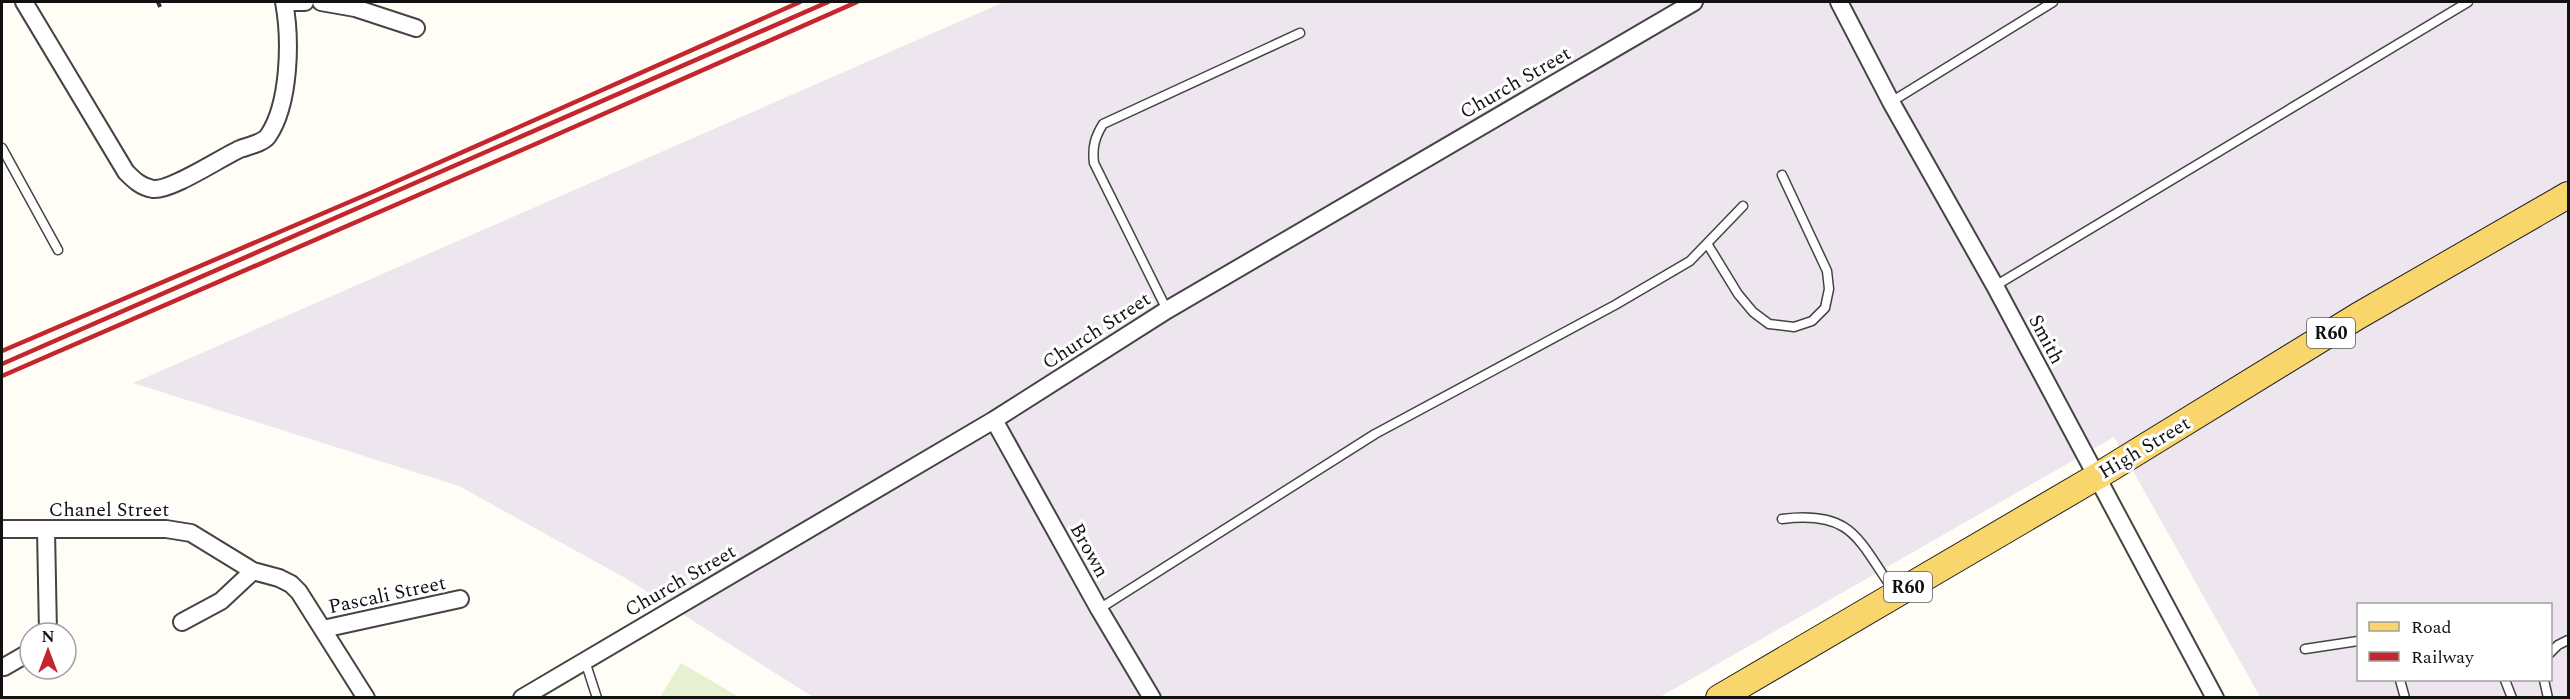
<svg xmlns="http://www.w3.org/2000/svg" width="2570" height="699" viewBox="0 0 2570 699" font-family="Spectral,serif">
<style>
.industrial{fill:#eee6ef;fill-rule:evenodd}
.pitch{fill:#e6f2cf}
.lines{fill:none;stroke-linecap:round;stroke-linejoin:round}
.lane-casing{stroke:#444;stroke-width:11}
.street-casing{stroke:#444;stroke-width:20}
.primary-casing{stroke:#222;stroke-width:28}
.path{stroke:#333;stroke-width:4;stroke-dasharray:6 3;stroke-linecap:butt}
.lane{stroke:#fff;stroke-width:8}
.street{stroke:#fff;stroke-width:16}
.primary{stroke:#f9d66b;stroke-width:26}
.rail{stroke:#c4262e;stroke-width:4.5}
.labels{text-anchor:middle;stroke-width:6;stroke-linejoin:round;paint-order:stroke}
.shield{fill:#fff;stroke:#585858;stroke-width:1.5}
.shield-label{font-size:18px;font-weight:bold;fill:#111}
.street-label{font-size:20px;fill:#111;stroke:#fff}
</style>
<rect width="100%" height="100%" fill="#fffdf5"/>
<path class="industrial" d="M1004,2h1564v695h-308l-146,-260 -454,260h-847l-186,-118 -168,-93 -326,-103zM2358,604h192v76h-192z"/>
<path class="pitch" d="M681,663l58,34h-79z"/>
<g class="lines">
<g class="lane-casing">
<path id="lane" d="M1891,102l162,-100
M2,148l56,102
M1708,245l30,49 15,18 16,12 25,3 18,-6 13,-13 4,-19 -2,-18 -45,-96
M1995,286l473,-284
M1167,310l-73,-147c-2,-16 1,-26 9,-39l197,-91
M1782,519c71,-9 76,21 112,72
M1099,609l276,-175 240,-129 75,-44 53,-55
M2305,649l53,-8
M2550,653l8,-8 10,-5
M585,661l12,37
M2400,680l5,18
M2505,680l7,18
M2544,680l4,18"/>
</g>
<g class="street-casing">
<path id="street" d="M24,2l102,170c8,8 15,15 27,17 18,2 67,-31 87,-40 8,-3 23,-6 28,-13 22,-32 23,-97 16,-134
M284,2h21
M321,2l34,6 61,20
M1839,2l52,100 104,184 220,412
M994,420l105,189 53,89
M2,529h164l25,4 62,38 26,7 12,6 8,8 67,106
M46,530l2,103
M182,622l39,-21 32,-30
M323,629l137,-30
M4,667l26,-15
M522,698l472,-278 173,-110 527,-308"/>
</g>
<g class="primary-casing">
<path id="primary" d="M1719,698l377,-221 262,-161 210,-121"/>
</g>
<path class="path" d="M158,2l2,5"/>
<use href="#lane" class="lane"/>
<use href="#street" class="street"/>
<use href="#primary" class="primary"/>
<path class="rail" d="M2,351l373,-160 425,-189
M2,364l826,-362
M2,376l529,-230 326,-144"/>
</g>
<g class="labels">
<g class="shield">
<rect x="2307" y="318" width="48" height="30" rx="4.5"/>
<rect x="1884" y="572" width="48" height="30" rx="4.5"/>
</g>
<g class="shield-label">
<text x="2331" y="339">R60</text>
<text x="1908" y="593">R60</text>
</g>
<g class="street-label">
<text transform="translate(1515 82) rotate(-30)" y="7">Church Street</text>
<text transform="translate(1096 330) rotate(-33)" y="7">Church Street</text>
<text transform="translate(2047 339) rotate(62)" y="7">Smith</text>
<text transform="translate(2144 447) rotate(-31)" y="7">High Street</text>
<text x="109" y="516">Chanel Street</text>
<text transform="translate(1090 550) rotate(61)" y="7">Brown</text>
<text transform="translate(680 580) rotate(-30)" y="7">Church Street</text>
<text transform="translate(387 594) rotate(-12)" y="7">Pascali Street</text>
</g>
</g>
<rect width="2570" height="699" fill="none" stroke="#111111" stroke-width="6"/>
<rect x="2357" y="603" width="195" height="78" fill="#ffffff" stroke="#a0a0a0" stroke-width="1.5"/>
<rect x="2369" y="622" width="30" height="9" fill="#f9d66b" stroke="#a0a0a0" stroke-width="1.5"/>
<text x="2411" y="633" font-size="18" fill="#111111">Road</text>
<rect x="2369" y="652" width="30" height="9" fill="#c4262e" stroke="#a0a0a0" stroke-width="1.5"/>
<text x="2411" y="663" font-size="18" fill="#111111">Railway</text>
<g transform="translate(48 651)"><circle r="28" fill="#ffffff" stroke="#a0a0a0" stroke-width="1.5"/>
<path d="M0-4.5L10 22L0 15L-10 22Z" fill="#c4262e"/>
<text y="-9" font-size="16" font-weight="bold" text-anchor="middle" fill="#111111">N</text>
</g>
</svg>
